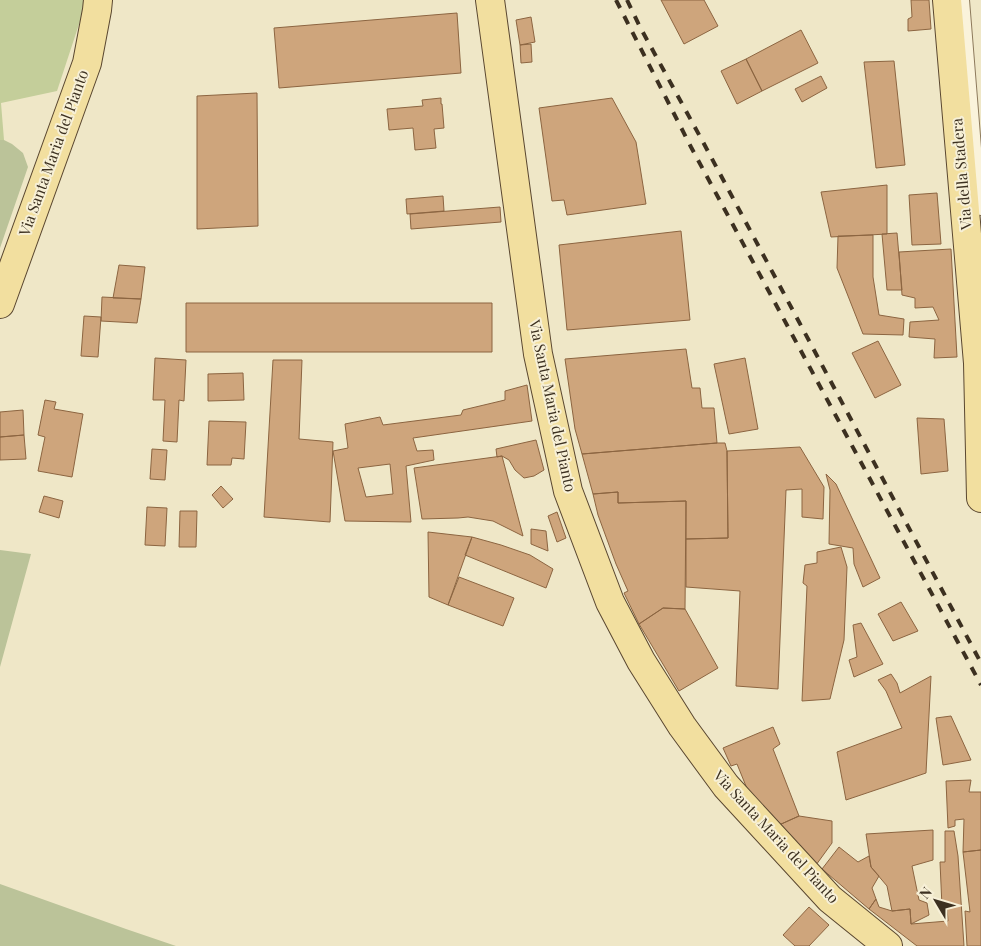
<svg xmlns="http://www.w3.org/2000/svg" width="981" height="946" viewBox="0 0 981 946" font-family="'Playfair Display',serif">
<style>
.green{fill:#c4ce9a}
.cemetery{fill:#bbc399}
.building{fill:#cea57c;stroke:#8c6541;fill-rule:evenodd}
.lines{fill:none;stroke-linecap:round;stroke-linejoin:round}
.lane-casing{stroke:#8c795b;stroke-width:12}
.primary-casing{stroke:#5a4730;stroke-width:30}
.lane{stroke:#faf3db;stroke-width:10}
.primary{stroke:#f2df9f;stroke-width:28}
.rail{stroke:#3c3020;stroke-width:4;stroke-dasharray:9 9;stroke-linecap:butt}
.labels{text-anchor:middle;stroke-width:4;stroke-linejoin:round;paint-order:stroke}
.street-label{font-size:15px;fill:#3c3020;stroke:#f7f0d7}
</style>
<rect width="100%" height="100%" fill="#efe7c7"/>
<path class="green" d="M0,0h83v12l-26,79 -56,12 3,37h-4z"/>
<path class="cemetery" d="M0,140h4l8,4 11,9 5,14 -28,81z
M0,550l31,4 -31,113z
M0,884l126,45 50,17h-176z"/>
<path class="building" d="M661,0h43l14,26 -34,18z
M911,0h18l2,29 -23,2v-12l4,-2z
M457,13l4,60 -182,15 -5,-60z
M531,17l4,25 -15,3 -4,-25z
M801,30l17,33 -56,28 -16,-32z
M531,44l1,18 -11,1 -1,-18z
M746,59l16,32 -25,13 -16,-33z
M894,61l11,104 -29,3 -12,-106z
M821,76l6,12 -25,14 -7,-13z
M257,93l1,133 -61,3v-133z
M441,98v6h1l2,24 -10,1 2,19 -21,2 -2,-22 -24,2 -2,-21 36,-3 -1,-6z
M612,98l24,44 10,62 -79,11 -3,-15 -12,1 -13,-93z
M887,185v49l-56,3 -10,-45z
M937,193l4,51 -29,1 -3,-50z
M443,196l1,15 -37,3 -1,-15z
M500,207l1,15 -90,7 -1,-15z
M681,231l9,89 -123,10 -8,-85z
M897,233l5,57h-15l-5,-56z
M873,235v42l6,38 25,4 -1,16 -40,-1 -26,-66 1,-32z
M951,249l6,108 -23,1 1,-19 -26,-2 1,-15 29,-2 -6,-13 -18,1v-10l-13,-3 -3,-43z
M119,265l26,2 -4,32 -28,-1z
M102,297l39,2 -4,24 -36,-2z
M186,303h306v49h-306z
M84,316l17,1 -3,40 -17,-1z
M878,341l23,44 -26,13 -23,-45z
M686,349l6,39h8l2,20h12l3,35 -135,11 -7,-25 -10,-70z
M155,358l31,2 -2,41 -5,-1 -2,42 -14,-1 2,-41h-12z
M745,358l13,71 -29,5 -15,-70z
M273,360h29l-3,79 34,3 -3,80 -66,-5z
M243,373l1,27 -36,1v-27z
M527,385l5,36 -119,17 4,13 16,-1 1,10 -28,6 5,56 -66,-1 -12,-70 15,-3 -3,-24 35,-7 3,8 78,-10 2,-5 42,-10v-9zM390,464l3,30 -27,3 -8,-29z
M45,400l11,2 -2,7 29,5 -11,63 -34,-6 7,-34 -7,-2z
M23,410l1,25 -24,2v-25z
M917,418l27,1 4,52 -27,3z
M209,421l37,1 -2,37 -12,-1 -1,7h-24z
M24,435l2,24 -26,1v-23z
M536,440l8,30 -10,6 -10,2 -9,-8 -6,-10 -7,-4 -5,1 -1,-8z
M717,443h8l2,8 1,87 -42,1v-38l-68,2v-11l-25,2 -11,-40z
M800,447l24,40 -1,32 -21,-2v-28l-16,1 -8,199 -42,-3 4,-95 -54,-4v-48l42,-1 -1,-87z
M152,449l15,1 -2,30 -15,-1z
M502,456l21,80 -30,-15 -25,-4 -10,1 -36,1 -8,-51z
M826,474l10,10 44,94 -17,9 -9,-23 -1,-16 -24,-4 1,-54z
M221,486l12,13 -10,9 -11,-13z
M618,492v11l68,-2 -1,108 -22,-1 -24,16 -15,-31 4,-2 -12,-27 -18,-49 -5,-21z
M44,496l19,5 -4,17 -20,-6z
M147,507l20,1 -2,38 -20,-1z
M180,511h17l-1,36h-17z
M557,512l9,26 -9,4 -9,-26z
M531,529l15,2 2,20 -17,-7z
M428,532l44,5 -24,68 -19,-8z
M472,537l29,8 29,10 23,14 -7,19 -81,-33z
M841,547l6,20 -3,73 -14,59 -28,2 5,-115 -4,-3 2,-18 12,-2v-11z
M459,577l55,21 -11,28 -55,-21z
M901,602l17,29 -25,10 -15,-27z
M663,608l22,1 33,59 -39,23 -40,-67z
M861,623l22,41 -29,13 -5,-17 8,-3 -4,-32z
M891,674l6,9 3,10 31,-17 -5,97 -80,27 -9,-48 65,-24 -16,-37 -8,-11z
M951,716l20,44 -28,5 -7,-47z
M773,727l7,17 -7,5 26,67 -20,9 -31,-34 -11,-27 -6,2 -8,-18z
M971,780l-2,12h12v58l-18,2 1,-33 -9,1v6l-7,2 -2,-47z
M799,816l33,5v22l-16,22 -37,-40z
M933,830v30l-21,6 7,34 8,3 2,12 -18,9 -1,-15 -18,2 -5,-25 -16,-19 -5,-33z
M945,831h9l4,25 6,90h-47l-48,-37 7,-10 3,8 13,4 18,-2 1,15 37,-3 -1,-13 -5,-1 -2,-45h5z
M839,847l19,15 11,-6 2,11 8,9 -7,12 4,11 -7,10 -47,-40z
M981,850v96h-14l-2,-35 5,1 -7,-60z
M809,907l20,18 -20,21h-14l-12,-11z"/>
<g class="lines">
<g class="lane-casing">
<path id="lane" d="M964,0l17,210"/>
</g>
<g class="primary-casing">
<path id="primary" d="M490,0l48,354 30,137 42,111 31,59 41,65 44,60 104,113 58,47
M947,0l31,363 3,135
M0,304l87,-241 10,-53 1,-10"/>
</g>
<use href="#lane" class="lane"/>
<use href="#primary" class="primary"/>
<path class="rail" d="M616,0l75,147 290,538
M627,0l13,27 63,115 278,521"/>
</g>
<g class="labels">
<g class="street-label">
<text transform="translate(54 153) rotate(-70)" y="5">Via Santa Maria del Pianto</text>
<text transform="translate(962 174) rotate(-95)" y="5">Via della Stadera</text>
<text transform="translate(552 406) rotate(78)" y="5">Via Santa Maria del Pianto</text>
<text transform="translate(776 837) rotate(47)" y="5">Via Santa Maria del Pianto</text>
</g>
</g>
<g transform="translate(936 901) rotate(308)" stroke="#f7f0d7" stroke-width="4" paint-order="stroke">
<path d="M0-4L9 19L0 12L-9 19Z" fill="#3c3020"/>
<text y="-8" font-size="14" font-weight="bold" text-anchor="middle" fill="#3c3020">N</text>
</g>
</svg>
